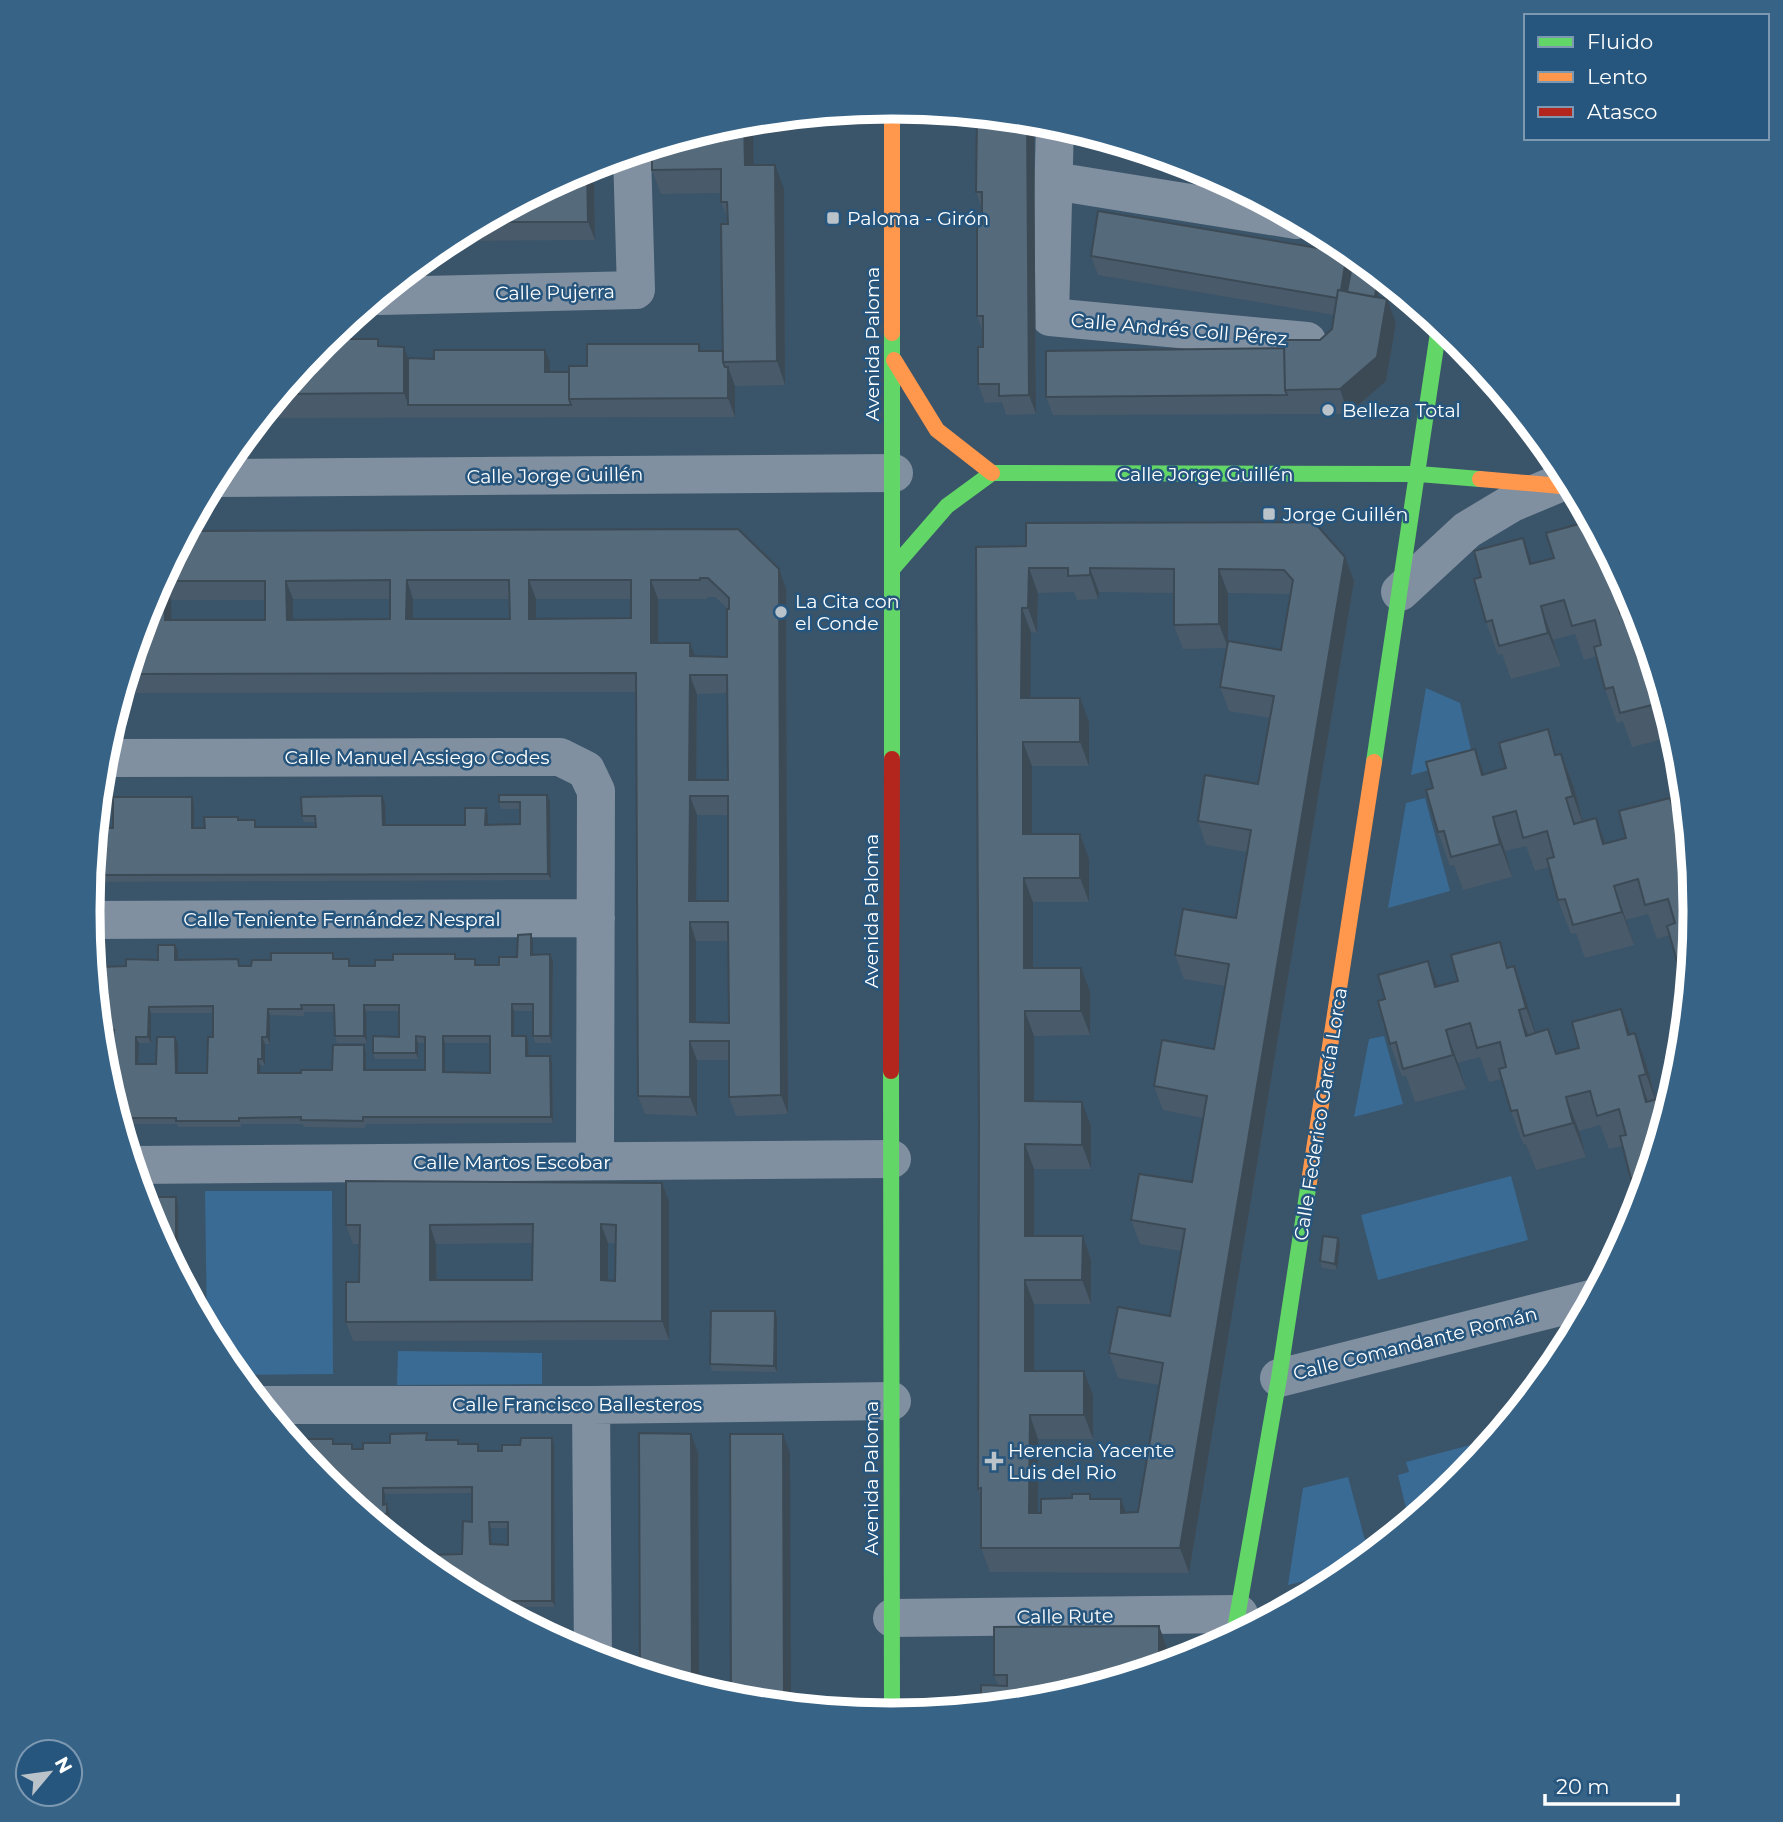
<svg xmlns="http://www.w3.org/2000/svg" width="1783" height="1822" viewBox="0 0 1783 1822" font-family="Montserrat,sans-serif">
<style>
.green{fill:#3a6b94}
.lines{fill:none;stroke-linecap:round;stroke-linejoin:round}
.street{stroke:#8090a0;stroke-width:38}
.fast{stroke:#63d668;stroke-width:16}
.slow{stroke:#ff974d;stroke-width:16}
.jam{stroke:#b3261e;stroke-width:16}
.wall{fill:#495b6a;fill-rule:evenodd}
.shaded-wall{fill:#3c4a56}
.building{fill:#556a7b;stroke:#3c4a56;stroke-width:2;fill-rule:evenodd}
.poi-dot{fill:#bac3ca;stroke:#26557d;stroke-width:2.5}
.labels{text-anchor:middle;stroke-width:5;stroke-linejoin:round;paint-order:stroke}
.poi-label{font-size:19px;fill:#fff;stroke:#26557d;text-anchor:start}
.street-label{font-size:19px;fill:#fff;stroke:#26557d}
.rim{fill:none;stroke:#fff;stroke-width:9}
</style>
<rect width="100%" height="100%" fill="#3a5469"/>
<path class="green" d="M1426,688l34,15 13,55 -62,17z
M1425,798l25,93 -62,17 18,-105z
M1384,1036l19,68 -49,13 15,-78z
M1511,1176l17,64 -150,40 -17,-65z
M205,1191h127l1,183 -96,1 -14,-18 -16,-30z
M398,1351l144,2v31l-145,1z
M1493,1439l-33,41 -51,41 -11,-46 11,-3 -3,-10z
M1348,1477l21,78 -20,15 -61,15 15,-97z"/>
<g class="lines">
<path class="street" d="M1055,124l-5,193 257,24
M1054,181l242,39
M380,296l256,-6 -4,-136
M215,478l679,-5
M1400,592l67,-62 45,-27 43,-18
M103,758l457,-1 26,13 10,21 -1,370
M88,920l508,-2
M132,1165l760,-6
M1279,1378l312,-79
M262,1405h329l301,-4
M591,1405l2,252
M892,1618l347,-4"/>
<path class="fast" d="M894,567l53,-61 45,-33 427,1 61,5
M892,759v-426
M1374,762l65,-436
M891,1071l1,644
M1234,1635l45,-257 30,-196"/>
<path class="slow" d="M892,107v226
M894,360l43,70 55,43
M1480,479l92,8
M1309,1182l65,-420"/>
<path class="jam" d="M891,1071l1,-312"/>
</g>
<path class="wall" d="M977,115l57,6 2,293 -30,1 -4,-13 -17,1 -7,-19 5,-37v-14l-6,-17 5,-108 -6,-16z
M760,120l1,5h-8v40l31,24 1,196 -50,1v31l-474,1 62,-76 58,4 27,12 142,4v10h19l18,-6 115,-15h21l5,-127v-5l-7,-17v-9l-60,1 -9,-24 83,-48z
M1115,143l58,17 -55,-9z
M587,167l7,19 1,54 -147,1z
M1347,253l5,13 2,-11 27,23 -3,19 18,26 -10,58 -38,33 -295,1 -7,-18 274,-57 12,-11 2,-14 -236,-40 -7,-19z
M188,531l591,38 7,19 2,526 -52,2 -7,-19v-37h-32v56l-52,-2 -7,-18 -2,-404 -515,1 28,-90zM707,597h8l13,12 -1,48 -32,-1 -37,-13v-44h49zM293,599h97v20h-97zM413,599h96l1,20h-97zM536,599h95v19l-95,1zM171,600h94v20h-94zM727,693l1,87h-32l1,-86zM697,815h31v86h-32zM696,941h32l1,82 -33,-1z
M976,547l369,10 9,24 -165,992 -199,-1 -9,-24v-51l-3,-8 1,-366zM1074,592l3,8 21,-1 1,-7 75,1v32l9,24 43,-1 -6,39 9,24 41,7 -12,66 -60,37 8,24 41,7 -11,66 -61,37 9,24 41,7 -11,63 -60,37 9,24 40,8 -11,64 -61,38 9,24 41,7 -11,65 -61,37 9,25 41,7 -21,127 -12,1 -34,-14 -2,-5 -18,4 -31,15h-3v-74h55v-44l-9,-24h-50v-67h57v-44l-8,-24h-49v-67h57v-43l-57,-24v-66l56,-1v-43l-57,-24v-66h56v-43l-9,-25h-48v-68h57v-44l-59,-24 1,-66 6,1 1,-40zM1228,593l62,1 -9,56 -53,-9z
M1532,564l91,18 7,28 6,-1 38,127 -42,11 -9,-26 -6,2 -12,-34 -8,-33 -13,4 -9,-26 -22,6 8,26 -50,13 -9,-25 -4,1 -12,-33 -5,-45z
M1561,754l13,34 9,33 22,22 74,-19 10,18 6,69 -7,81 -9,-24 -9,-33 -13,4 -9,-25 -22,6 8,25 -49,13 -9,-25 -5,1 -13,-34 -8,-33 -15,4 -9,-25 -21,5 7,26 -49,13 -9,-25 -4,1 -12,-34 -5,-44z
M192,797l2,6v25h11l35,-8 17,7h59l-1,-5h-11l-2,-6 83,-13v22h80l23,-10v10l32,-1v-15h-19l-2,-7h51l1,78 -461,2 6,-54h17z
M533,941v13l20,7 -1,82h-17l-2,-7v-25h-19v25h12l2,6 1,14h21l2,7 1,60 -187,1 -1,4 -61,-1 -1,-3h-62v3h-63l-1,-3h-57l-17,-57 -11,-108 11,6v2l23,-1 32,-6 20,-9v9l63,6h10l85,-7 16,7h23l18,-6 62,-6 2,5 20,6h22l18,-8zM366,1011h33v26l-26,16 2,6h43v-16h7v27h-59v-18l-2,-7 -32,25 -31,3h-41v-8l5,1v-22h5v-29l34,1v-4h30l1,24 2,7h30zM151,1013h62v24l-6,36h-29v-30l-22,21h-18l1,-21h12zM445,1043h45v30l-45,-1z
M1428,961l10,26 71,-20 17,33 9,33 22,21 22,-6 42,-39 10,26 16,32 9,33 15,-1 -31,102 -9,-22 -9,-33 -13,3 -9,-24 -21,6 7,26 -50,13 -10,-26h-3l-12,-33 -9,-32 -13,3 -9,-25 -22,6 8,26 -51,13 -9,-26 -4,1 -12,-33 -5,-45z
M662,1183l7,18v139l-316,1 -7,-19 13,-40v-38h-6l-7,-19zM532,1243v37h-95l-1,-36zM608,1243h7v38l-7,-1z
M176,1197l2,7v48h-11l-18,-34z
M1338,1238l2,6 -3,26 -15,-2 -2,-7z
M775,1311l2,7v54l-65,-1 -2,-7z
M429,1440h29l2,4 20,7h22l52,-7 1,163h-58l-53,-28 -34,-28h16l2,4 34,-1 10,-32v-29l-87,1v11l2,-1 2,7 1,9 -7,1v7h-1l-59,-49 12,-35h17l2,5h9l27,-6zM491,1528h17v17h-16z
M1159,1626l9,25v12l-120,37 -50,-15 -4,-10z"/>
<path class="shaded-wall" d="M1027,120l7,1 2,293 -7,-19z
M744,121h8l1,4 1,64 -9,-24z
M775,165l9,24 1,196 -8,-24z
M587,167l7,19 1,54 -7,-18z
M1347,253l7,19 -6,36 -8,-10z
M1378,275l3,3 -6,40 -3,-6z
M1387,299l9,24 -10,58 -38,33 -8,-25z
M404,347l9,24 -5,34 -4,-12z
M545,350l5,12v23l-5,-13z
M728,367l7,19v31l-7,-19z
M1523,538l12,34 -5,-8z
M1345,557l9,24 -165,992 -9,-25z
M1029,568l9,25 -1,40 -9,-25z
M1090,568l9,24 -1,7 -8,-24z
M779,569l7,19 2,526 -7,-19z
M1219,569l9,24v55l-9,-24z
M1617,570l6,12 10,37 -12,-33z
M407,580l6,19v39l-7,-19z
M529,580l7,19v38l-7,-18z
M651,580l7,19v63l-7,-19z
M164,581l7,19 1,39 -7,-19z
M286,581l7,18v39l-6,-18z
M1541,606l12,34 8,26 -13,-33z
M1022,608l9,24 -1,90 -9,-24z
M690,643l7,18 -7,-5z
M690,675l7,19 -1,102 -7,-16z
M1080,698l9,24v44l-9,-24z
M1023,742l9,24v92l-9,-24z
M1475,749l12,33 -5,-7z
M1561,754l13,34 11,42 -12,-34z
M547,795l3,7 1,78 -3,-6z
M382,796l3,7 1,29 -3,-7z
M690,796l7,19 -1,104 -7,-18z
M192,797l2,6v31l-2,-6z
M1670,798l12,33 -5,-7z
M486,808l2,7v16l-3,-6z
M1493,817l12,34 7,26 -12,-33z
M1596,818l12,33 -5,-7z
M1080,834l9,25v43l-9,-24z
M1024,878l9,24v90l-9,-24z
M1614,886l12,34 8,25 -12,-33z
M690,922l6,19v100l-6,-19z
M531,934l2,7v20l-2,-6z
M175,945l3,6v15l-3,-6z
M550,954l3,7 -1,82 -2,-7z
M1428,961l13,34 -6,-8z
M1514,966l12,34 12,42 -12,-34z
M1081,968l9,24v43l-9,-24z
M512,1004l2,7v32l-2,-7z
M364,1005l2,6 1,32 -3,-7z
M149,1007l2,6v30l-3,-6z
M268,1009l2,6v29l-3,-7z
M1621,1009l13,34 -6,-8z
M1519,1010l12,33 -5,-7z
M1025,1011l9,25v90l-9,-25z
M1446,1030l12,33 8,26 -13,-34z
M1635,1033l12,34 11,41 -12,-34z
M416,1036l2,7v16l-2,-6z
M443,1036l2,7v36l-2,-7z
M526,1036l2,6 1,21 -3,-7z
M136,1037l3,6 -1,27 -2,-6z
M175,1037l3,6v36l-2,-6z
M262,1037l3,7v22l-3,-7z
M690,1041l7,19v56l-7,-19z
M364,1045l2,7v24l-2,-6z
M550,1056l2,7 1,60 -2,-6z
M258,1059l2,6 1,14 -3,-6z
M1639,1076l12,34 -5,-8z
M1566,1097l13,34 7,26 -13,-34z
M1082,1102l9,24v43l-9,-24z
M1025,1144l9,25v91l-9,-24z
M662,1183l7,18v139l-7,-19z
M176,1197l2,7v48l-2,-6z
M601,1224l7,19v56l-7,-19z
M430,1225l6,19 1,55 -7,-19z
M1083,1236l8,24v44l-9,-24z
M1338,1238l2,6 -3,26 -2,-6z
M1025,1280l9,24v91l-9,-24z
M775,1311l2,7v54l-3,-6z
M1084,1371l9,24v44l-9,-24z
M1030,1415l8,24v98l-9,-24z
M691,1434l7,19 1,236 -7,-2z
M783,1434l7,19 1,252 -7,-1z
M552,1438l2,6 1,163 -3,-6z
M383,1488l2,6v17l-2,-6z
M1121,1499l9,25 -9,-11z
M387,1504l2,7 1,9 -3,-6z
M381,1514l2,7v7l-3,-7z
M489,1522l2,6 1,23 -2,-7z
M1159,1626l9,25v12l-9,3z"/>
<path class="building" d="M977,115l50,5 2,275 -30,1v-12h-21v-37h5v-31h-6v-92h5v-32h-6z
M744,121l1,44h30l2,196 -54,1 -2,-138h7l-1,-22h-6v-33l-69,1v-22l83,-26z
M587,167l1,55h-105l101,-54z
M1098,211l249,42 -6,37h-3l-1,8 -246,-42z
M1354,255l24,20 -3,22 -28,-5z
M1338,290l49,9 -10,58 -37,32 -55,1 -1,-50h36l12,-11z
M327,339h51v7l26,1v46l-123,1 42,-52z
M587,344h112v7h24v11l2,5h3v31l-159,1v-33h18z
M1284,348l1,42 2,5 -241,2v-46z
M434,350h111v22h24v27l2,6h-163v-47l26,1z
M1590,521l27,49 4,16 -8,2 7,25 16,-4 28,93 -44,11 -7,-26 -8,2 -11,-42 7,-2 -6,-25 -23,6 -8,-26 -23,6 7,27 -49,13 -7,-26 -6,2 -12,-43 7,-2 -7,-26 49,-13 7,26 24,-6 -8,-25z
M1314,522l31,35 -165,991h-199v-60l-3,1 1,-366 -3,-576 50,-1v-23zM1029,568h39v8l22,-1v-7l84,1v56l45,-1v-55l65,1 9,10 -12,70 -53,-9 -8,46 54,9 -16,88 -53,-9 -7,46 53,9 -15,88 -53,-9 -8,46 54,9 -15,85 -52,-9 -8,46 53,10 -15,86 -53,-8 -8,46 54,9 -15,87 -52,-9 -9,46 54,10 -25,149 -17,1v-14h-31v-5h-18v4l-31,1v14h-12l1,-98h54v-44h-59v-91h57l1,-44h-58v-92l57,1v-43l-57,-1v-90h56v-43h-57v-90h56v-44h-57v-92h57v-44h-59l1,-90h6z
M738,529l41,40 2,526 -52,2v-56h-39v56l-52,-1 -2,-423 -509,1 22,-71 39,-72zM700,578h8l21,20v11h-2v48l-37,-1v-13h-39v-63h49zM390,580v39l-103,1 -1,-39zM407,580h102l1,39h-104zM529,580h102v38l-102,1zM164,581h101v39h-100zM690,675h37l1,105h-39zM690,796h38v105h-39zM690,922h38l1,101 -39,-1z
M1548,729l7,26 6,-1 12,42 -7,2 8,26 22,-6 7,26 23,-6 -7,-27 51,-13 7,26 5,-1 8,28 1,15 -4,1 7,24 1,20 -6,67 -3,-12 -7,2 -12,-42 8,-3 -7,-24 -23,6 -7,-26 -24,7 8,26 -49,13 -8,-26 -7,1 -11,-41 7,-2 -7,-26 -24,7 -7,-27 -23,6 7,27 -49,13 -7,-26 -6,1 -12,-42 7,-2 -7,-26 49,-13 7,26 24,-7 -7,-25z
M499,795h48l1,79 -457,1 5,-47h17v-31h79v31h13l-1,-11h34v3h17v7h61l-1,-11h-13l-1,-19 61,-1h20l1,29h82v-17h21l-1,17 35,-1v-22h-21z
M531,934v21l19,-1v82h-17v-32h-21v32h14v20h24l1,61h-188v4l-62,-1v-3l-62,1v3h-63v-3h-58l-15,-51 -3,-30h13l1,-7h-15l-7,-71h9v8l25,-1v-7l32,1v-15h17v15l63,-1 1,7h12l1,-6h19v-7h62v6h16v7h26v-6h18v-6h62v5h20v6h24v-8h18l1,-22zM301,1005h33l1,31h29v-31h35v32l-26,-1v17h43v-17l9,1v33h-61v-25h-31l-1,25h-31v3h-43v-14h4v-22h5l1,-28h34zM213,1006v31h-5l-1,36h-31l-1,-36h-18l-1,27h-20v-27h12l1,-30zM443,1036h47v37l-47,-1z
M1500,942l7,26 7,-2 12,42 -7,2 7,26 22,-7 8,25 23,-6 -7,-26 49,-13 7,26 7,-2 11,41 -7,2 7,26 23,-6 1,4 -28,94 -5,-17 -6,2 -11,-43 6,-1 -7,-26 -22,7 -7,-25 -24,6 7,26 -49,13 -7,-26 -6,1 -12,-42 7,-2 -6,-25 -23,6 -7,-25 -24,7 7,25 -50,14 -7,-27 -6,2 -12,-43 7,-2 -7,-24 50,-14 7,26 23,-6 -7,-26z
M346,1181l316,2v138l-316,1v-40h13l1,-57h-14zM533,1224l-1,56h-102v-55zM601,1224l15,1 -1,56 -14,-1z
M145,1197h31v49h-13l-14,-28 -5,-15h1z
M1323,1236l15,2 -3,26 -15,-3z
M711,1311h64l-1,55 -64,-2z
M427,1433l-1,7h32v4h20v7h24v-6h18l1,-7h31v163h-68l-40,-22 -34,-28h16l1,4 35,-1 1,-33 9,1v-35l-89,1v17l4,-1v10h-6l-1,7h-6l-35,-28v-5h-5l-11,-9 -33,-40h43v5h19v5h11v-6h27v-9zM489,1522h19v23l-18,-1z
M639,1433l52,1 1,253 -52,-16z
M730,1434h53l1,270 -53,-6z
M1159,1626v40l-111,34 -67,6v-21l26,1v-11h-13v-48z"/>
<g class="poi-dot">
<rect x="826" y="211" width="14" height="14" rx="3.5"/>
<circle cx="1328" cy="410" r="7"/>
<rect x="1262" y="507" width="14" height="14" rx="3.5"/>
<circle cx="781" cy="612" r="7"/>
<path d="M990.5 1450.5h7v7h7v7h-7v7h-7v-7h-7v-7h7z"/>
</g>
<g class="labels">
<g class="poi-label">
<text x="847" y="225">Paloma - Girón</text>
<text x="1342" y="417">Belleza Total</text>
<text x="1283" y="521">Jorge Guillén</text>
<text x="795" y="608">La Cita con<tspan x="795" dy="22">el Conde</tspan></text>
<text x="1008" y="1457">Herencia Yacente<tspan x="1008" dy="22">Luis del Rio</tspan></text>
</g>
<g class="street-label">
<text transform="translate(555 292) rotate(-1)" y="7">Calle Pujerra</text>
<text transform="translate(1179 329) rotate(5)" y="7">Calle Andrés Coll Pérez</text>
<text transform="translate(872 344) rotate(-90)" y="7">Avenida Paloma</text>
<text x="1205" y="481">Calle Jorge Guillén</text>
<text transform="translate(555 475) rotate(-1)" y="7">Calle Jorge Guillén</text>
<text x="417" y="764">Calle Manuel Assiego Codes</text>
<text transform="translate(871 911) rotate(-90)" y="7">Avenida Paloma</text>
<text x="342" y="926">Calle Teniente Fernández Nespral</text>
<text transform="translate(1320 1114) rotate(-81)" y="7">Calle Federico García Lorca</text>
<text x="512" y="1169">Calle Martos Escobar</text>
<text transform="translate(1415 1343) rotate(-14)" y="7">Calle Comandante Román</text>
<text x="577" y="1411">Calle Francisco Ballesteros</text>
<text transform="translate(871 1478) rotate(-90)" y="7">Avenida Paloma</text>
<text transform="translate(1065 1616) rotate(-1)" y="7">Calle Rute</text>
</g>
</g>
<path d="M0 0H1783V1822H0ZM891 119H892A791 791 0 0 1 1683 910V912A791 791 0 0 1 892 1703H891A791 791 0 0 1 100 912V910A791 791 0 0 1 891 119Z" fill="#376387" fill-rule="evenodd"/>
<path class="rim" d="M891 119H892A791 791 0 0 1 1683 910V912A791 791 0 0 1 892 1703H891A791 791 0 0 1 100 912V910A791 791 0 0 1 891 119Z"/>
<rect x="1524" y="14" width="245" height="126" fill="#26557d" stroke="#7d99b1" stroke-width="2"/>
<rect x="1538" y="37" width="35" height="10" fill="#63d668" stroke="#7d99b1" stroke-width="2"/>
<text x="1587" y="49" font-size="21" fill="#ffffff">Fluido</text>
<rect x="1538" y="72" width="35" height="10" fill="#ff974d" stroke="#7d99b1" stroke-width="2"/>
<text x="1587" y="84" font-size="21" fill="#ffffff">Lento</text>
<rect x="1538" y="107" width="35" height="10" fill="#b3261e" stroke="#7d99b1" stroke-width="2"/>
<text x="1587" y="119" font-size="21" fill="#ffffff">Atasco</text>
<g transform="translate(49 1773) rotate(61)"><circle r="33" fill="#26557d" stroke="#7d99b1" stroke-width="2"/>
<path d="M0-5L12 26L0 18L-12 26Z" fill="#bac3ca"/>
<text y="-10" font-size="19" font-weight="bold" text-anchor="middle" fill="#ffffff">N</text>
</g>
<path d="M1545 1794v10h133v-10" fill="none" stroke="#ffffff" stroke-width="3.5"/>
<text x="1556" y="1794" font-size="21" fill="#ffffff" stroke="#26557d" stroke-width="5" paint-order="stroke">20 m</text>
</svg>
